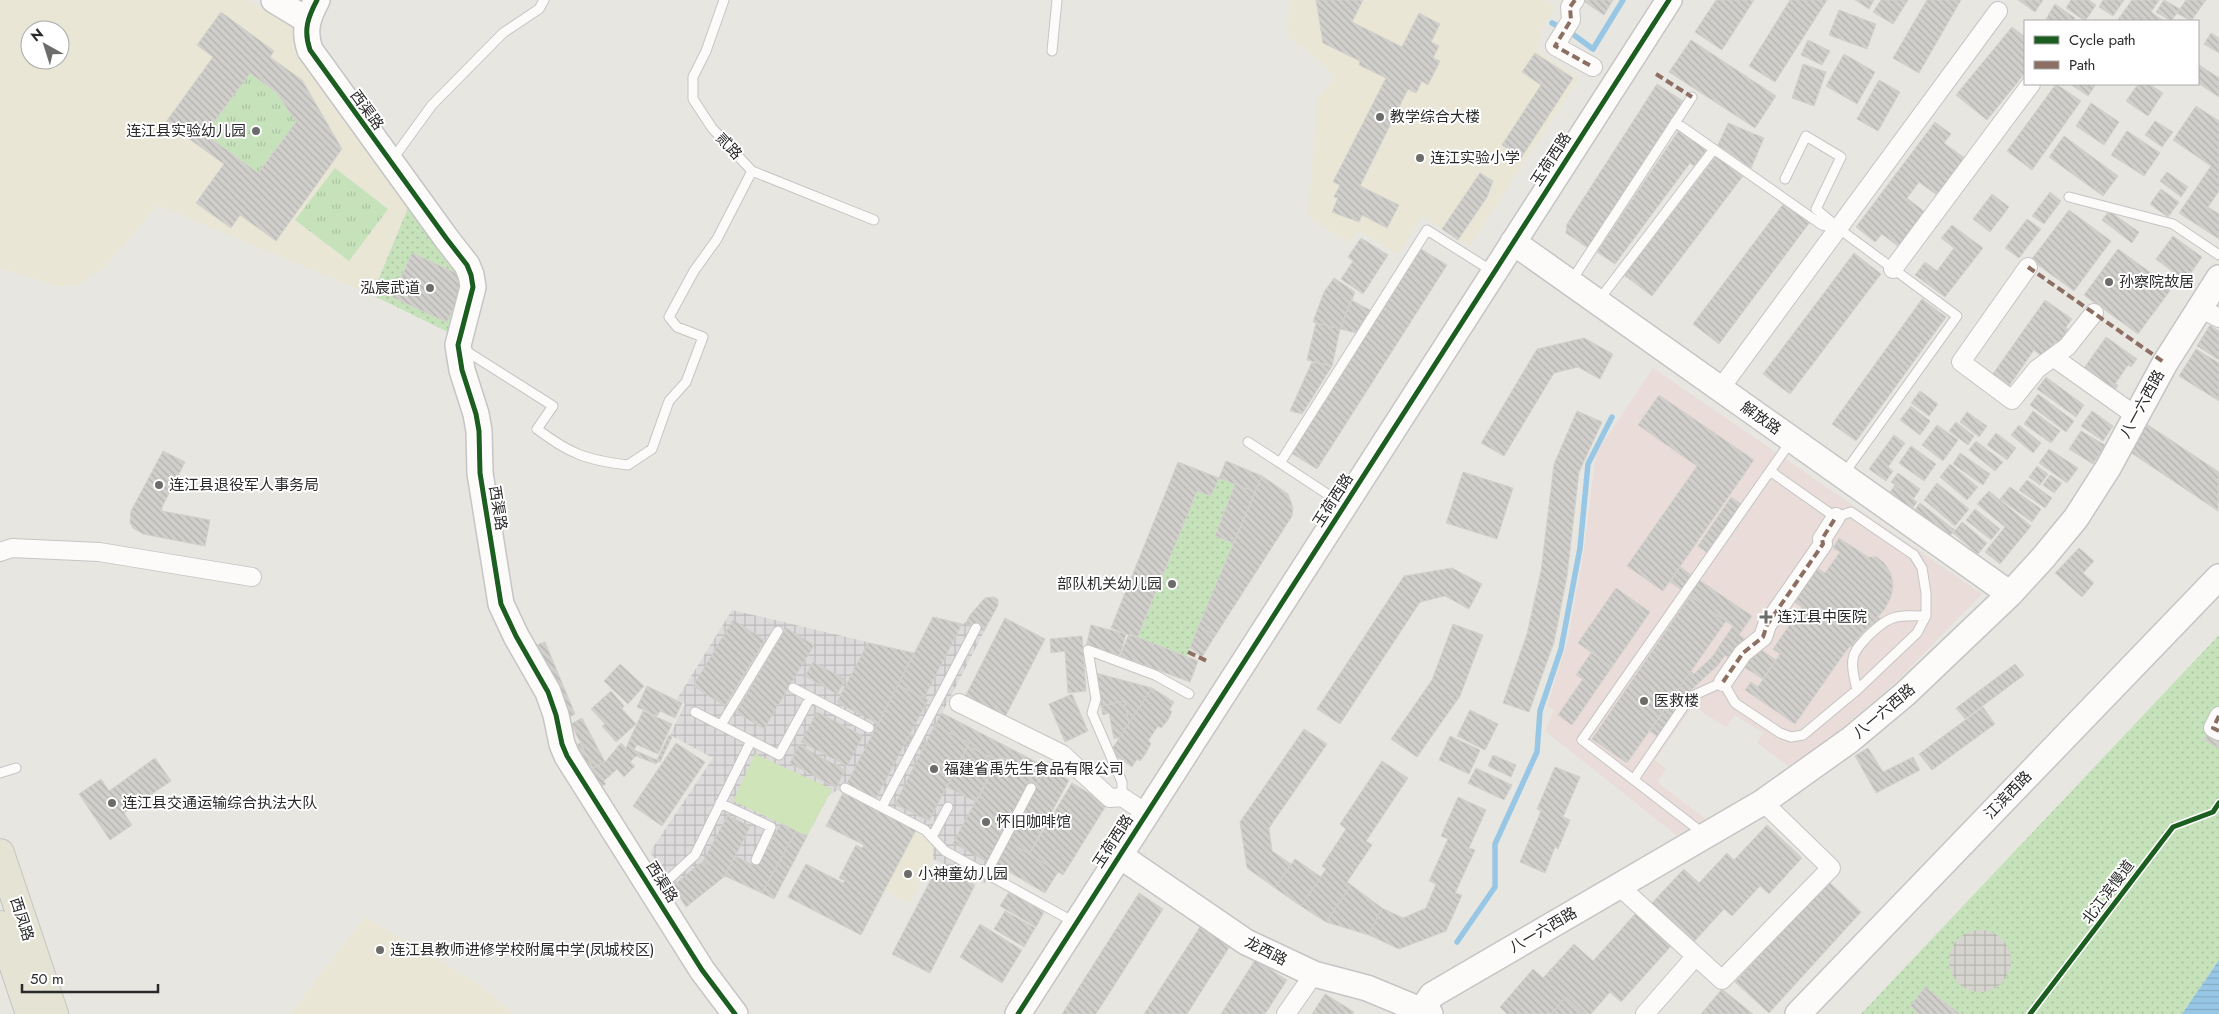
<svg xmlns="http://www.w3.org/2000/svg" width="2219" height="1014" viewBox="0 0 2219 1014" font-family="Jost,'Noto Sans SC',sans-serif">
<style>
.industrial{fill:url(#industrial-grid)}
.education{fill:#eae6d6;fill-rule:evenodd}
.medical{fill:#e9dcd9}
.grass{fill:url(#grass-tufts)}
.park{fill:url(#park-dots)}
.pitch{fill:#cfe5b9}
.plaza{fill:url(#plaza-grid)}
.water{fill:url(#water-rules)}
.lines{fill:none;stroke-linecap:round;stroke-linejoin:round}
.stream{stroke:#98c7e5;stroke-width:5.5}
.building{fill:url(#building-back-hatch);stroke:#d3d1cc;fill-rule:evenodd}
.lane-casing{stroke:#c5c5c5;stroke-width:11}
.street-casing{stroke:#c5c5c5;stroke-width:20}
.secondary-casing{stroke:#c5c5c5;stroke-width:28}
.primary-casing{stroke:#c4c4c1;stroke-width:30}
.lane{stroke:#fcfbfa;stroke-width:9}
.street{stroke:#fcfbfa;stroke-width:18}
.secondary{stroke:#fcfbfa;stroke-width:25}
.primary{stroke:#e5e3d4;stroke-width:28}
.quiet{stroke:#8d6e63;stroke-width:4;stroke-dasharray:8 4;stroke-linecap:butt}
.cycleway-casing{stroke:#fff;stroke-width:8}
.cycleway{stroke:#1b5e20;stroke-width:5}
.poi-dot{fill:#6c6c6a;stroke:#fff;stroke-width:2}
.labels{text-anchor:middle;stroke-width:4;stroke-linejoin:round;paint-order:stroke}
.street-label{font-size:15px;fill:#2a2a2a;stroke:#fff}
.poi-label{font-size:15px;fill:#2a2a2a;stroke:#fff;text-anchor:start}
</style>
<defs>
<pattern id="industrial-grid" width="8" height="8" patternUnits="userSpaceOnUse" patternTransform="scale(1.25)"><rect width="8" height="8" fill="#dddadb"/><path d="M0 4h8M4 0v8" fill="none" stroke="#bebbbc"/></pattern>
<pattern id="grass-tufts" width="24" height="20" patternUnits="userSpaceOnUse" patternTransform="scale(1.25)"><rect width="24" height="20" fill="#c6e2bb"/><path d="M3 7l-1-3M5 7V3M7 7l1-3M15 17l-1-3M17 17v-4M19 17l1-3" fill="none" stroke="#aac2a1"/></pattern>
<pattern id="park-dots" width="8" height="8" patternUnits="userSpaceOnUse" patternTransform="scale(1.25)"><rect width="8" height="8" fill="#c6e2bb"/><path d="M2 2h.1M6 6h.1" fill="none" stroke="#aac2a1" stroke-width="1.8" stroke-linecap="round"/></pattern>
<pattern id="plaza-grid" width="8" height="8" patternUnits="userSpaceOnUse" patternTransform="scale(1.25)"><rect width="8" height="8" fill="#d6d4ce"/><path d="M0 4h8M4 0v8" fill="none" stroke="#b8b6b1"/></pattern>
<pattern id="water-rules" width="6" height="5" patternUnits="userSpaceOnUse" patternTransform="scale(1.25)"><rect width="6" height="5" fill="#98c7e5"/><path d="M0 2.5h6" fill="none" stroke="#83abc5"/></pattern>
<pattern id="building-back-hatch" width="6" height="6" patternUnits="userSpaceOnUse" patternTransform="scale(1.25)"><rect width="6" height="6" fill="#d1cfcb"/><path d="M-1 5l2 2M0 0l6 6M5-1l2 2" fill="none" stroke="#b4b2ae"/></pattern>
</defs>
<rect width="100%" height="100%" fill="#e8e6e0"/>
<path class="industrial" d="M994,597l4,3v5l-56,108 104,54 -62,117 -51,-25v-12l-7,-11 -88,-46 -9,5 -55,104 -49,-23 -39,31 -36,-55 63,-94 -43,-23 15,-31 -8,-5 55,-89 182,43 19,-36 29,7 4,-2 4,-7 15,-17z"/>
<path class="education" d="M0,0h248l49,30 9,33 14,26 88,119 -36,87 -214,-90 -55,64 -28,17h-17l-58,-18zM30,30h30v30h-30z
M1289,0h257l10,7 -13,21 -7,22 43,28 -110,169 -47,-31 -24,38 -40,-23 -10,12 -40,-27 9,-116 19,-23 -28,-26 -20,-14z
M916,830l10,6 7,11v12l-24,44 -25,-13z
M365,917l113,67 36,30h-224z"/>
<path class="medical" d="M1653,368l329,226 -85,87 -66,56 -43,29 -31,-23 6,-10 -28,-18 -9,12 -33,-21 -38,54 11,8 -9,14 51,39 -28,17 -135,-107 9,-21 -7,-4 21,-66 16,-91 12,-96z"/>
<path class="grass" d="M250,73l27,20 19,29 -38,51 -53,-39z
M335,168l53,41 -39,52 -54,-41z"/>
<path class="park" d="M408,208l53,61 -7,66 -82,-40z
M1219,478l16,6 -20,51 19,8 -47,113 -50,-18 60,-147 14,5z
M2219,635v325l-37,54h-321z"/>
<path class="pitch" d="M755,754l77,35 -25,47 -74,-35z"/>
<path class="plaza" d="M1949 961a31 31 0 1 1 62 0a31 31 0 1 1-62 0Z"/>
<path class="water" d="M2219,960v54h-37z"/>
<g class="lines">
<path class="stream" d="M1552,23l22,12 19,14 30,-49
M1457,942l38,-55v-43l42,-92 3,-41 21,-62 19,-101 8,-84 24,-47"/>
</g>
<path class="building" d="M1316,0h47l-11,22 50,25 17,-34 21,11 -9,18 8,4 -6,12 7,3 -12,24 -6,-4 -6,12 -8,-4 -48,97 39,19 -12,23 -25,-13 -3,7 -27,-10 6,-14 -4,-1 6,-12 -7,-3 53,-104 -27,-13 1,-4 -37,-18z
M1582,0h31l-9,15z
M1716,0h38l-32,50 -27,-18z
M1790,0h37l-52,82 -26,-16z
M1855,0h19l-5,9z
M1881,0h27l-15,24 -20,-12z
M1927,0h34l-42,73 -26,-15z
M2018,0h25l-8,12z
M2071,0h18l7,5 -11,16 -19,-13z
M2103,0h21l-11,16 -14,-9z
M2132,0h27l-8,12 13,9h-47z
M2164,0l16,9 -9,12 -15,-9z
M2186,0h20l-15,21 -14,-8z
M2055,4l20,14 -2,3h-25l-2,-2z
M1839,10l37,14 -9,25 -38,-14z
M221,12l53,39 -4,6 32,23 40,69 -66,92 -36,-26 -9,13 -35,-25 28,-39 -58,-42 47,-65 -16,-12zM250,73l27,20 19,29 -38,51 -53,-39z
M2012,27l13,10v36l-38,47 -31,-25z
M2211,33l8,5v15l-15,-9z
M1691,40l85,56 -21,32 -86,-56z
M1808,40l22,11 -8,14 -21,-10z
M1535,53l38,25 -52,80 -19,-13 39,-60 -19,-13z
M1844,54l31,18 -18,32 -31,-18z
M1803,64l23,8 -12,34 -22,-8z
M2198,64l21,14v19l-21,-14z
M1879,80l21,12 -22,39 -21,-12z
M1657,84l26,17 -95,147 -22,-15 1,-9z
M2056,84l25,17 -49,69 -25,-19z
M2070,84h26l-8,12z
M2138,84h11l14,9 -15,23 -22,-15z
M2091,103l28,19 -15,23 -28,-19z
M2196,106l23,15v70l-11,16 11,7v25l-40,-26 32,-47 -38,-26z
M2155,121l18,11 -11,15 -17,-12z
M1935,122l16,12 -7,9 22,16 -28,37 -19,-14 -12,16 18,14 -26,35 -17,-13 -7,8 -19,-15z
M1728,123l36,15 -13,30 -33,-23z
M1679,130l28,19 -13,17 -4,-3 -75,101 -18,-12z
M2127,131l33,22 -16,23 -33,-21z
M2064,136l54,40 -15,20 -54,-39z
M1716,156l27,20 -91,120 -28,-21z
M2167,172l21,15 -7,10 -21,-16z
M1480,173l13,8 -6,16 -29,43 -16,-11z
M2161,189l18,13 -11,15 -18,-13z
M2050,192l11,9 -17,23 -12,-8z
M1992,194l17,13 -19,25 -17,-13z
M1784,203l26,19 -91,122 -26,-20z
M2069,210l42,31 -37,50 -43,-31z
M2109,211l30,21 -7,11 -30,-23z
M2027,219l14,10 -22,29 -14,-10z
M1952,225l31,23 -38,49 -30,-22 10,-13 12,9 17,-23 -13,-10z
M2173,236l29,21 -17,24 -29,-22z
M1361,238l27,17 -25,39 -22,-15 12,-18 -5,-4z
M1421,249l26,16 -130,204 -26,-16z
M2118,249l54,39 -34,46 -54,-39z
M412,253l55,25 -20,44 -55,-25z
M1854,253l27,21 -91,120 -27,-20z
M1334,278l21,14 -15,37 -27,-7 11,-30z
M1922,299l24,18 -90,124 -24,-17z
M1351,300l19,10 -14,23 -16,-4z
M2045,300l27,19 -6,8 2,2 -10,15 -3,-2 -11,16 -10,-8 -27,39 -17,-11z
M1316,323l24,6 -8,37 -25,-6z
M2210,325l9,6v29l-22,-14z
M2106,337l31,22 -6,8 -3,-2 -13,19 3,1 -5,8 -31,-22z
M1584,338l29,16 -13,25 -22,-12 -24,6 -50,83 -23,-13 56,-94z
M2196,349l23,14v38l-40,-25z
M1312,362l20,4 -30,48 -12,-3z
M2046,377l38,28 -8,12 -39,-28z
M1920,391l18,13 -9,12 -18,-13z
M2038,394l36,27 -8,11 -36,-27z
M1659,395l95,65 -91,131 -36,-25 70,-100 -59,-41z
M1911,406l19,15 -10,14 -20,-15z
M1577,411l25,11 -23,50 -12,104 -13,66 -25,70 -26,-9 24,-69 14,-63 13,-107z
M2033,411l27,20 -9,12 -27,-19z
M2092,411l21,15 -10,15 -22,-15z
M1967,412l20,14 -8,11 -19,-15z
M1956,422l18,14 -6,9 -19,-14z
M2145,423l74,49 -1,39 -91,-61z
M1937,425l21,15 -15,21 -21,-16z
M2019,425l22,18 -8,10 -22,-18z
M2081,431l24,14 -12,19 -24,-15z
M1996,433l20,15 -9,12 -20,-15z
M1894,435l11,8 -17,24 5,4 -7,10 -17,-12z
M1976,441l27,21 -8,9 -26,-21z
M1911,446l25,18 -12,17 -25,-18z
M2049,449l29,19 -11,15 -28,-20z
M163,451l22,11 -23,45v4l48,9 -5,26 -62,-12 -10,-6 -3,-5 1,-12z
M1960,453l30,21 -7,11 -30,-21z
M1226,461l36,15 -7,16 -36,-14z
M1178,462l41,16 -8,18 -14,-5 -60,147 -26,-10z
M1950,464l28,23 -11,13 -27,-23z
M2037,466l11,8 -8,11 -11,-8z
M1463,472l50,16 -16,51 -51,-16z
M1898,473l22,16 -6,9 -23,-16z
M2050,475l12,8 -8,10 -11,-8z
M1262,476l26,18 5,14 -1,8 -77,120 -16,-11z
M2027,480l25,18 -7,10 -26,-18z
M1937,483l32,26 -14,17 -31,-26z
M1235,484l20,8 -21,51 -19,-7z
M1895,485l22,17 -5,7 -22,-17z
M2010,487l31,22 -9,13 -32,-23z
M1989,491l42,35 -31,38 -15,-12 20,-25 -28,-23z
M1731,497l18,12 -34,49 -17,-12z
M1920,503l35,27 -8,9 -34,-27z
M1975,509l25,20 -9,11 -25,-20z
M1962,522l25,21 -9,11 -25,-21z
M1839,538l29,19h9l8,7 6,10 2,11 -2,12 -7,13 -39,42 -50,72 -50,-34 6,-8 7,5 22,-33 -7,-5 29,-42 -9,-6 23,-34 9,6 15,-21 -7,-4z
M2079,548l15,13 -11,12 11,10 -12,14 -27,-24z
M1680,567l72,49 -13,19 37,25 -13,19 -38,-24 -6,9 -29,27 -32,46 -8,-6 41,-60 3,3 18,-17 21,-31 -63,-44z
M1452,568l30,16 -13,25 -24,-13 -25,6 -80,122 -23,-15 87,-133z
M1616,588l34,24 -38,55 -34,-24z
M1690,596l36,25 -99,142 -35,-24z
M994,597l4,3v5l-14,26 -18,-8 4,-8 15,-17z
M933,617l29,7 -38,74 -26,-13z
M1878,617l7,6 -27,29 -7,-6z
M1005,618l40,21 -41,80 -40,-20z
M733,620l32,20 -40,66 -32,-20z
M1453,624l30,11 -23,61 -43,61 -26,-18 41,-59z
M1091,625l35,9 -6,21 -34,-8z
M1199,625l16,11 -13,21 -12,-9z
M786,628l28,17 -50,84 -28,-17z
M1129,634l69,27 -8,21 -70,-26z
M1082,636l4,55 -18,2 -3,-42 -14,2 -1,-14z
M545,642l30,72 -7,4 -31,-73z
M868,643l46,10 -36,71 -41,-22z
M1591,653l21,14 -40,58 -14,-10 25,-36 -7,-4z
M813,662l32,17 -8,15 -32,-18z
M620,664l24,22 -16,18 -24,-23z
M2015,664l9,11 -59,44 -9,-11z
M1096,673l56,15 -23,35 -5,-22 -23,5z
M898,685l30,15 -53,100 -29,-15z
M647,686l35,17 -7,15 -15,-7 -3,5 -20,-9z
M1152,688l22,14 -5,8 3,1 -4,9 -7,8 -3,-2 -10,15 3,2 -5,10 -6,8 -3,-2 -5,8 -22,-15z
M611,691l13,15 -2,3 14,15 -20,18 -14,-16 3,-2 -14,-15z
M1072,694l16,37 -23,11 -16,-38z
M1124,701l5,22 -9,14 -6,2 -5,-26 -6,2 -2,-9z
M1983,707l12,17 -63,46 -13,-16z
M1470,710l28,14 -13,26 -28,-14z
M643,711l29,13 -14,30 -29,-13z
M817,712l46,24 -16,30 -46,-24z
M942,713l104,54 -12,23 -7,-4 7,-13 -34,-17 -2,5 -30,-15 1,-3 -34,-18z
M582,718l23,44 -12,6 -22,-44z
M935,725l34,18 -40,78 -34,-17z
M2212,726l7,4v18l-15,-8z
M1304,729l23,15 -58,84 3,23 19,13 -16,24 -28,-20 -7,-46z
M910,734l16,9 -4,8 -17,-8z
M669,735l3,2 -12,25 -2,-1 -2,3 -20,-8 -6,6 5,4 -11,11 -7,-8 -13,12 -11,-13 12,-6 16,-19 5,5 3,-7 8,4 -3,5 23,10z
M1450,736l30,14 -11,24 -30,-14z
M580,743l13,25 13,16 -7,4 -26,-41z
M676,743l29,19 -43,64 -29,-20z
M799,745l46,25 -9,18 -46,-25z
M968,746l30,15 -22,41 -29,-15z
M1868,748l15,24 30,-15 7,13 -44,23 -21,-37z
M1493,755l23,10 -5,12 -23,-11z
M1000,756l34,17 -47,89 -34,-19z
M155,758l16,23 -47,32 8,12 -22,15 -31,-46 22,-15 8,12z
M1382,761l26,17 -42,63 6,4 -25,37 4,3 -25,37 -25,-16 25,-37 -4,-3 24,-37 -6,-5z
M1046,767l23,13 -40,74 -21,-13z
M1555,767l25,10 -17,40 7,3 -12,29 -3,-2 -10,26 -25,-11 21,-51 -4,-2z
M1476,768l36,17 -8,15 -36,-17z
M1072,783l35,21 -44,71 -34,-21z
M843,793l73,37 -55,105 -73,-38 18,-33 37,19 2,-2 -6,-3 17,-33 6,3 2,-3 -38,-19z
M1458,797l28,13 -17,38 6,2 -20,43 7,2 -16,36 -47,18 -30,-14 13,-27 21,10 23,-10 10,-24 -7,-3 19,-42 -7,-3z
M728,815l22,12 -25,49 -22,-15z
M781,823l15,8 -34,62 -37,-17 10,-20 22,11z
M1767,825l35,33 -33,36 -9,-8 -28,30 -8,-7 -33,36 -42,-39 35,-37 15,14 28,-30 7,7z
M796,831l11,5 -33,63 -12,-6z
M1008,841l50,31 -13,21 -51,-30z
M1295,859l26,18 -20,29 -26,-18z
M703,861l22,15 -39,31 -13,-21z
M938,866l37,19 -45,88 -38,-19z
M1828,881l33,31 -92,101 -34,-31z
M1351,885l31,23 -13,27 -43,-13z
M1009,892l35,20 -8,15 -36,-21z
M1139,893l24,16 -67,105h-34z
M1005,911l30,17 -11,19 -30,-18z
M1636,913l36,32 -51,57 -11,-10 -19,22h-7l-18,-17 -15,17h-44l-7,-7 33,-38 10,9 31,-34 19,17z
M980,924l42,26 -20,33 -42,-26z
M1200,927l30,19 -43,68h-43z
M1255,960l32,20 -22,34h-44z
M1925,987l35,27h-44l1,-2 -7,-6z
M1722,989l31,25h-52z
M1325,994l29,18 -1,2h-41z
M1566,997l18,17h-33z"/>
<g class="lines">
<g class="lane-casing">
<path id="lane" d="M724,0l-18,51 -13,26v22l19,29 40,43 122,49
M1052,51l5,-51
M1675,122l147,103 16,3 119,88 -114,159
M392,160l40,-55 71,-72 36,-24 5,-9
M1785,179l21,-43 35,21 -25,52 20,17
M2069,197l104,27 46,31
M1572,280l120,-183
M1599,300l115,-151
M463,349l90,57 -16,23c33,25 49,31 91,36l24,-16 17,-48 17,-19 17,-45 -26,-10 -8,-10 25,-46 23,-32 35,-68
M1248,442l96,63
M1280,463l147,-233 65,41
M1770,471l68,48
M793,688l76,40
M1857,690c-2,-10 -6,-21 -4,-31 1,-9 8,-15 14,-22 22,-22 28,-22 59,-21
M695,712l84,43 31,-57
M721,725l57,-94
M0,773l16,-5
M1634,779l56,-82 33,-15 12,21 45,30 11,4 12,-2 54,-45 60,-57 9,-17v-23l-4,-25 -8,-13 -63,-43 -15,5
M845,788l80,42 20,21 129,71
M1122,797v-15l-30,-69 4,-14 -8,-49 67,25 34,19
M720,803l51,24 -15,33
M882,807l94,-179
M1704,834l-122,-94 209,-299
M932,837l16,-30
M986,874l45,-86
M654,893l41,-38 56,-114"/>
</g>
<g class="street-casing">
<path id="street" d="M1575,0l-5,7 1,13 -16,26 38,21
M2028,267l-67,95 51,38 25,-31 30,-22 27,-34
M1893,269l138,-185
M2200,308l19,10
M2053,357l83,59
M1720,389l278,-378
M0,552l12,-4 87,4 153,25
M1723,682l20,-29 20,-16 4,-12 56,-81 -1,-5 14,-22
M959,703l103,51 48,44 12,-1 24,16
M2219,716l-6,12 6,3
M1619,886l103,94 109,-112 -68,-66
M1286,1014l28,-40
M1645,1014l50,-57"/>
</g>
<g class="secondary-casing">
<path id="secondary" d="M274,0l33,20
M317,0c-9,17 -14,30 -7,50l136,188 21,27 4,10 2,12 -15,58 4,25 14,44 3,17 1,42 21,131 15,32 32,56 8,23 6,29 5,12 135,214 33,44
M1513,242l497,352
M1119,855l127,87 68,32 53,14 63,26
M1422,1010l10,-15 331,-193 87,-62 55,-46 105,-100 33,-36 33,-40 32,-50 57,-105 54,-85
M1018,1014l651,-1014
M1798,1014l421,-437"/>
</g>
<g class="primary-casing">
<path id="primary" d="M0,853l54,161
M0,925l30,89"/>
</g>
<use href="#lane" class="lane"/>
<use href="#street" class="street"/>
<use href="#secondary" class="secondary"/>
<use href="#primary" class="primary"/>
<path class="quiet" d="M1575,0l-5,7 1,13 -16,26 38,21
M1656,74l36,23
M2028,267l137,96
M1188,652l21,10
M1723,682l20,-29 20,-16 4,-12 56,-81 -1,-5 14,-22
M2219,716l-6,12 6,3"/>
<g class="cycleway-casing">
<path id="cycleway" d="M317,0c-9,17 -14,30 -7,50l136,188 21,27 4,10 2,12 -15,58 4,25 14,44 3,17 1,42 21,131 15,32 32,56 8,23 6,29 5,12 135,214 33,44
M1018,1014l651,-1014
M2030,1014l143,-187 40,-15 6,-9"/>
</g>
<use href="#cycleway" class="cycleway"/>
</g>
<g class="poi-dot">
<circle cx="1380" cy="117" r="5"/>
<circle cx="256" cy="131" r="5"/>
<circle cx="1420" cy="158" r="5"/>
<circle cx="2109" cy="282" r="5"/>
<circle cx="430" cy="288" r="5"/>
<circle cx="159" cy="485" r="5"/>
<circle cx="1172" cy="584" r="5"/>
<path d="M1763.5 609.5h5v5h5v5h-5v5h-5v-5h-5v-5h5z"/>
<circle cx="1644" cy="701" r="5"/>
<circle cx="934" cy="769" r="5"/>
<circle cx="112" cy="803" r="5"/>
<circle cx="986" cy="822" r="5"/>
<circle cx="908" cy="874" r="5"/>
<circle cx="380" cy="950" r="5"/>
</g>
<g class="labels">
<g class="street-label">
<text transform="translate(367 110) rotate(54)" y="5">西渠路</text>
<text transform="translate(729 146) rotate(47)" y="5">贰路</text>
<text transform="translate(1551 159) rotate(-57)" y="5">玉荷西路</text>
<text transform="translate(2142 404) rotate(-61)" y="5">八一六西路</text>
<text transform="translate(1761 418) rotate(35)" y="5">解放路</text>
<text transform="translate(1333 500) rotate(-57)" y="5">玉荷西路</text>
<text transform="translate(498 508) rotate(81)" y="5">西渠路</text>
<text transform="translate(1884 711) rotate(-40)" y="5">八一六西路</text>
<text transform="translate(2008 795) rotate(-46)" y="5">江滨西路</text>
<text transform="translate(1113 841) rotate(-57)" y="5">玉荷西路</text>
<text transform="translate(662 882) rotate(58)" y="5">西渠路</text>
<text transform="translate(2108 892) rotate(-53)" y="5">北江滨慢道</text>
<text transform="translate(22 919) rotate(72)" y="5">西凤路</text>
<text transform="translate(1543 930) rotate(-30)" y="5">八一六西路</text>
<text transform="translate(1266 951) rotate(27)" y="5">龙西路</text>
</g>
<g class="poi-label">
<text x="1390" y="122">教学综合大楼</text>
<text x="246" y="136" text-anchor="end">连江县实验幼儿园</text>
<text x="1430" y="163">连江实验小学</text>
<text x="2119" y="287">孙察院故居</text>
<text x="420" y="293" text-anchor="end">泓宸武道</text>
<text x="169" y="490">连江县退役军人事务局</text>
<text x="1162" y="589" text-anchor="end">部队机关幼儿园</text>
<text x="1777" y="622">连江县中医院</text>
<text x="1654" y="706">医救楼</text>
<text x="944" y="774">福建省禹先生食品有限公司</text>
<text x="122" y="808">连江县交通运输综合执法大队</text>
<text x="996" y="827">怀旧咖啡馆</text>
<text x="918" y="879">小神童幼儿园</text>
<text x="390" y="955">连江县教师进修学校附属中学(凤城校区)</text>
</g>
</g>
<rect x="2024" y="20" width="175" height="65" fill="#ffffff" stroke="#aaaaaa"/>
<rect x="2034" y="36" width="25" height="8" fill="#1b5e20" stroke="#aaaaaa"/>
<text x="2069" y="45" font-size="15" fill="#2a2a2a">Cycle path</text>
<rect x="2034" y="61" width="25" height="8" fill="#8d6e63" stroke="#aaaaaa"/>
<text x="2069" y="70" font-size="15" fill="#2a2a2a">Path</text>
<g transform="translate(45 45) rotate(321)"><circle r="24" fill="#ffffff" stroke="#aaaaaa"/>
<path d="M0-4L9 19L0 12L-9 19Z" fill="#6c6c6a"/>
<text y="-8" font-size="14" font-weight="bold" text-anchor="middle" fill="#2a2a2a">N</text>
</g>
<path d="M22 984v8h136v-8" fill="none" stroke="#2a2a2a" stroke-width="2.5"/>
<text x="30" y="984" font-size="15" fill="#2a2a2a" stroke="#ffffff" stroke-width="4" paint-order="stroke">50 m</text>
</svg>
